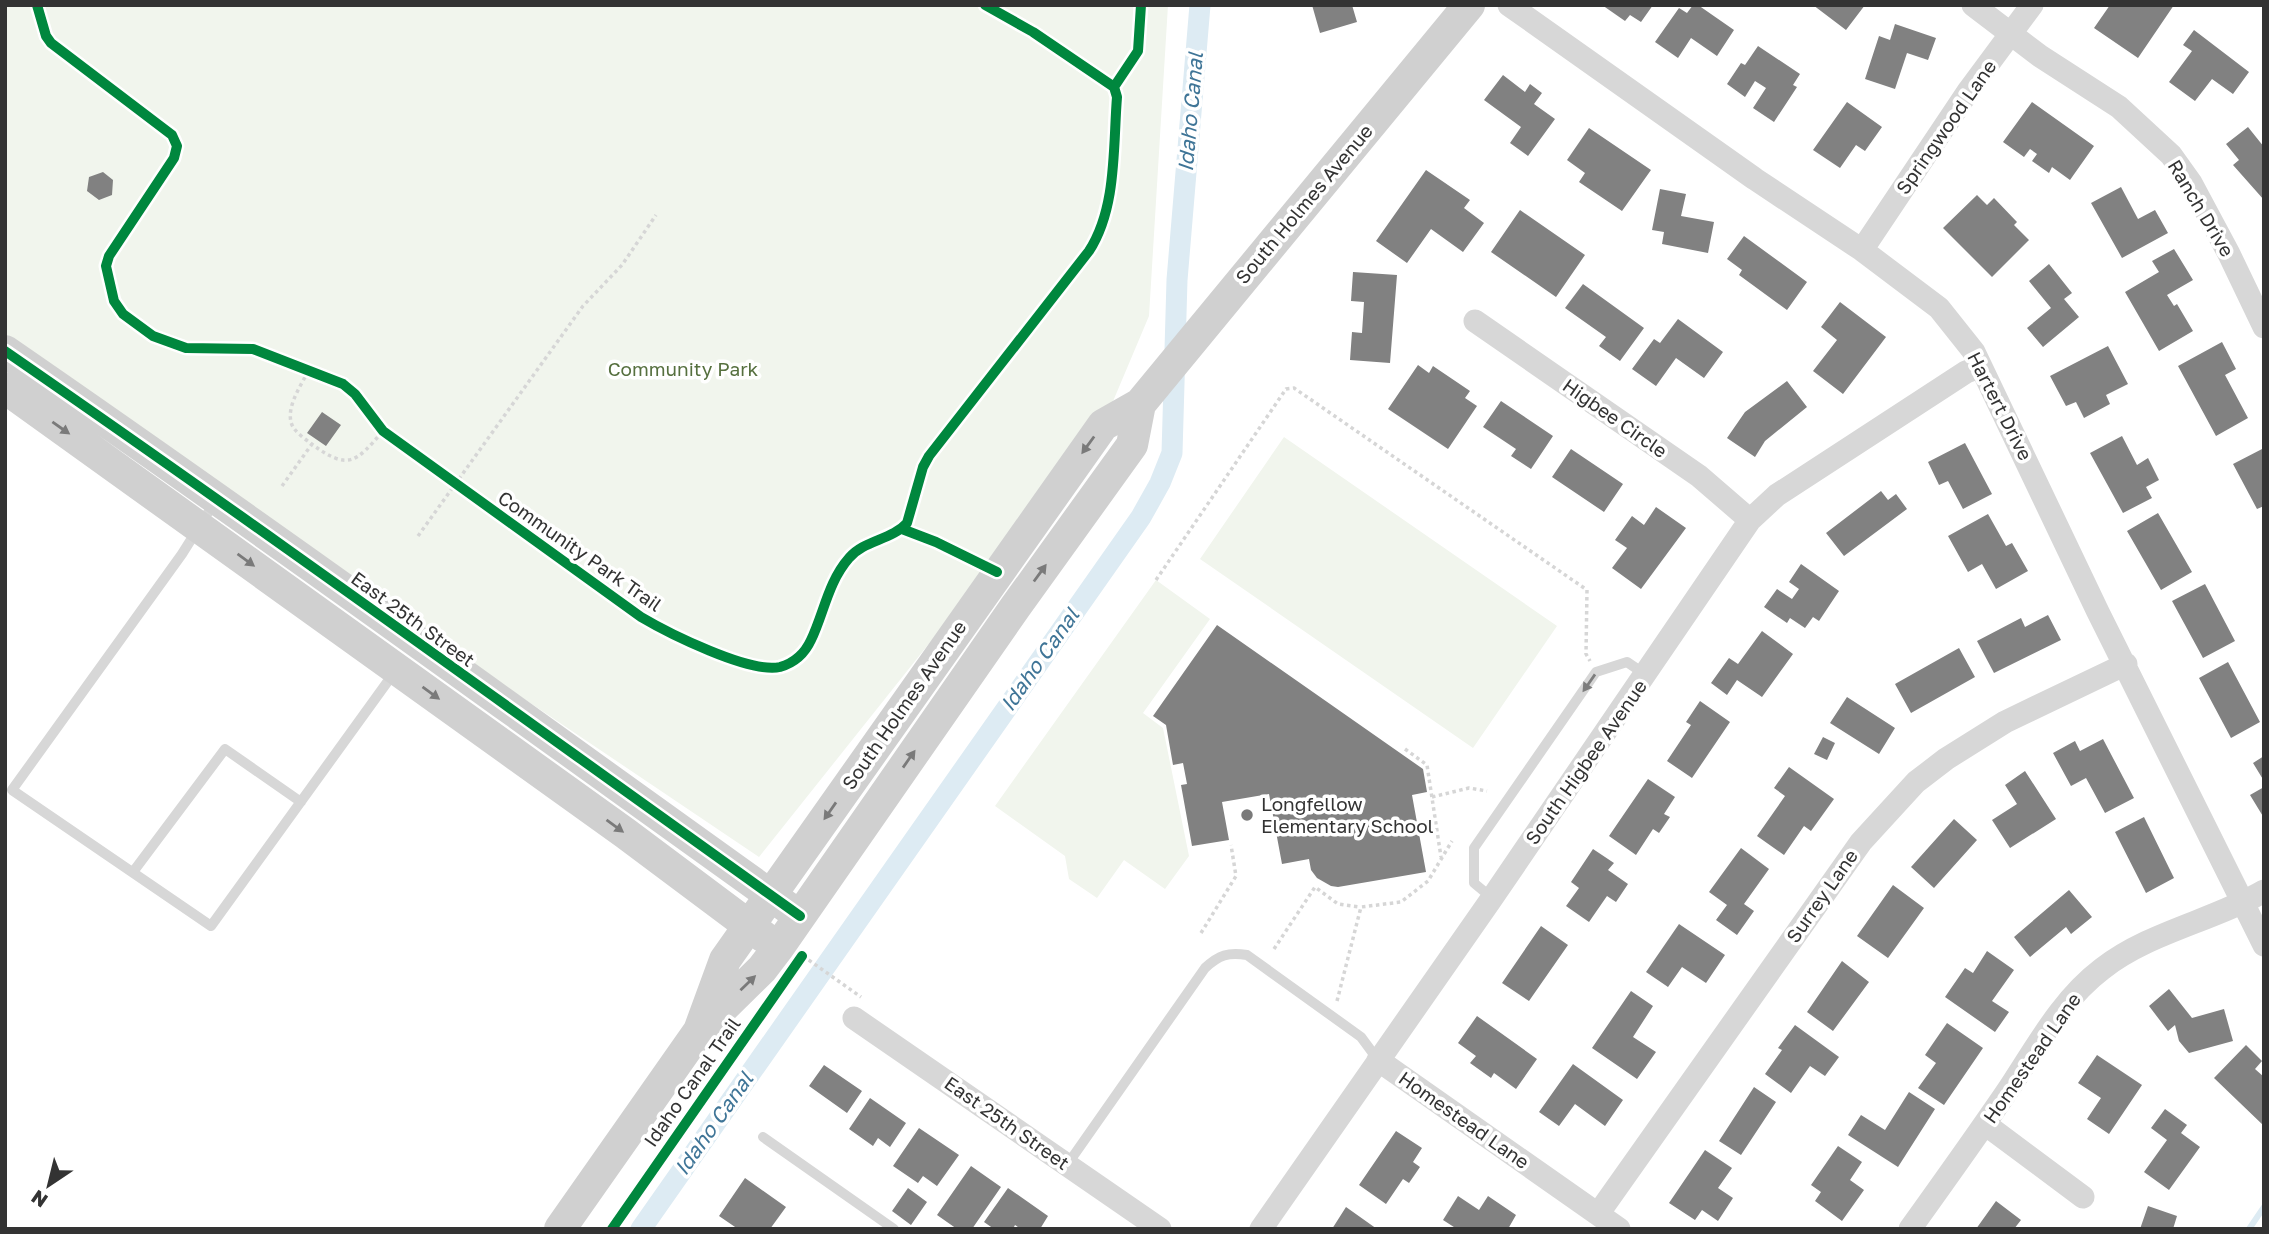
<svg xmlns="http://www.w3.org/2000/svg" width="2269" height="1234" viewBox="0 0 2269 1234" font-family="'Golos Text',sans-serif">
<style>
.green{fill:#f1f5ed}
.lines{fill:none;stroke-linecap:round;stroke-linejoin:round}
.stream{stroke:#ddebf3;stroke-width:6}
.canal{stroke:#ddebf3;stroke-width:21}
.building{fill:#818181}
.path{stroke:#d6d6d6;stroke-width:3.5;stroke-dasharray:3.5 3.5;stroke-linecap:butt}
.lane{stroke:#d7d7d7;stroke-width:10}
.street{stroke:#d7d7d7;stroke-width:23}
.secondary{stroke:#d0d0d0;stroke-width:32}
.cycleway-casing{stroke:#fff;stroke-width:15}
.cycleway{stroke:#00873e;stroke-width:10}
.oneway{fill:#7a7a7a}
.oneway2{fill:#7d7d7d}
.poi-dot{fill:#7a7a7a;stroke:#fff;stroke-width:2.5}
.labels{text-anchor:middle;stroke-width:7;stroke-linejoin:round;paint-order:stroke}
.street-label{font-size:19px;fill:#333;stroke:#fff}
.park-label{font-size:19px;fill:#56703f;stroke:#fff}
.poi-label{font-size:19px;fill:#333;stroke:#fff;text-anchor:start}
.water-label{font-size:21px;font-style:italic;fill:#3f7597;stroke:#fff}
</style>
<rect width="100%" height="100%" fill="#fff"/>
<path class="green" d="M5,5h1163l-19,311 -46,109 -344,432 -754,-508z
M1284,437l273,189 -84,122 -273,-189z
M1156,580l54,39 -67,94 20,15 26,128 -24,33 -41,-29 -27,38 -28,-19 -4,-23 -70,-50z"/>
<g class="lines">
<path class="stream" d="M2249,1229l15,-22"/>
<path class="canal" d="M641,1229l500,-712 19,-34 12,-30 5,-173 23,-275"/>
</g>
<path class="building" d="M1312,5h40l5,17 -37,11z
M1602,5h51l-12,17 -11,-7 -5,6z
M1693,5h5l36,25 -17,26 -26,-18 -13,20 -23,-16 24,-34 8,5z
M1813,5h52l-19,25z
M2110,5h64l-36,53 -44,-30z
M1895,24l41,14 -8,22 -21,-7 -12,36 -30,-10 14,-43 11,4z
M2194,30l55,42 -16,22 -21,-15 -17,22 -26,-19 23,-31 -9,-6z
M1758,46l42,28 -7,11 4,2 -23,35 -21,-14 13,-20 -11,-7 -10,16 -18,-13 14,-21 4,2z
M1503,75l22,17 5,-8 12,9 -8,11 21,15 -27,37 -18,-13 11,-16 -37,-27z
M1847,102l35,25 -17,24 -9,-6 -16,23 -27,-18z
M2032,102l62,44 -24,34 -18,-13 -3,6 -17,-12 5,-7 -7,-5 -6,8 -21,-15z
M2248,127l16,20v53l-31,-35 6,-5 -13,-16z
M1589,128l62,42 -29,41 -43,-29 6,-9 -18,-13z
M1426,170l44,30 -6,8 20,15 -21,29 -32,-23 -24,34 -31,-22z
M103,172l10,8 -1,15 -13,5 -12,-9 2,-14z
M2121,187l17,32 17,-9 13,23 -46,25 -31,-55z
M1660,189l26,5 -5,22 33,6 -6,31 -46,-9 2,-12 -12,-2z
M1977,195l10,10 7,-7 23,24 -3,3 15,15 -37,37 -49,-49z
M1520,210l65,45 -29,42 -65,-45z
M1744,236l63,46 -20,28 -48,-35 3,-5 -15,-11z
M2174,249l19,31 -26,15 7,11 3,-2 16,27 -34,20 -34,-59 34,-20 -7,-11z
M2049,264l23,29 -8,6 15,18 -36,30 -16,-19 24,-20 -22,-27z
M1353,272l44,3 -7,88 -40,-3 2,-28 10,1 2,-31 -13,-1z
M1583,284l61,44 -24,33 -21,-15 7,-9 -41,-29z
M1840,302l46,35 -43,57 -30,-23 24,-31 -16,-13z
M1678,319l45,33 -19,26 -28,-20 -20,28 -24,-17 22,-30 6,4z
M2222,342l14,27 -11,6 23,43 -32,18 -38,-70z
M2108,346l20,38 -22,11 4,9 -26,14 -8,-16 -10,4 -16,-30z
M1418,365l11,8 4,-7 37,25 -5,7 12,8 -29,43 -60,-40z
M1787,381l20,26 -42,34 -10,16 -28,-19 18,-26z
M1501,401l52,35 -22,33 -20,-13 5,-7 -33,-22z
M322,412l19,13 -15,21 -19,-13z
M2122,436l15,29 11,-7 11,22 -13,7 6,11 -29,15 -33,-60z
M1965,443l27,51 -29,15 -15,-28 -9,4 -11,-23z
M2264,448v58l-7,3 -24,-45z
M1571,449l52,35 -19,28 -52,-35z
M1881,491l7,9 8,-6 11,15 -63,47 -18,-23z
M1656,507l30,21 -45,61 -29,-21 15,-20 -12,-8 17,-24 12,9z
M2158,513l34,59 -31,18 -34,-59z
M1988,514l18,32 6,-3 16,28 -32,18 -14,-25 -14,8 -20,-36z
M1801,564l38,27 -20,30 -6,-4 -8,11 -15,-10 -3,5 -23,-16 13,-18 15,10 7,-10 -10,-7z
M2205,584l30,57 -32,17 -31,-57z
M2048,615l13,25 -67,33 -17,-32 44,-23 4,9z
M1217,625l206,144 4,23 -15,3 14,77 -88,15 -7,-1 -14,-8 -6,-8 -2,-11 -27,5 -13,-70 -47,8 7,38 -37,6 -11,-61 6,-1 -4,-21 -10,2 -7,-40 -13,-9z
M1762,631l31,23 -31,43 -25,-17 -10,15 -16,-12 18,-25 9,6z
M1959,648l16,29 -64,36 -16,-29z
M2228,662l32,60 -29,16 -32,-60z
M1847,697l48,31 -16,26 -49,-31z
M1700,701l30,21 -38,56 -25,-17 24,-36 -5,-3z
M1823,737l12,6 -8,17 -13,-6z
M2103,739l31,59 -29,15 -19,-35 -15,8 -18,-33 22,-12 5,10z
M2264,756v25l-11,-18z
M1789,767l45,32 -23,32 -7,-5 -20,29 -27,-19 28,-40 -11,-8z
M2025,771l31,48 -46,29 -18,-28 25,-16 -12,-19z
M1648,779l27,18 -11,17 6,3 -11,16 -6,-4 -17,26 -27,-19z
M2264,787v31l-14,-23z
M2144,817l30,61 -28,15 -31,-61z
M1954,819l23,21 -43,48 -23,-21z
M1741,848l28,21 -25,35 10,7 -17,24 -21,-15 11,-15 -18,-13z
M1593,849l21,14 -6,7 20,14 -12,18 -9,-6 -18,26 -23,-16 13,-18 -8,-6z
M1893,885l31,23 -36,50 -31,-22z
M2069,890l23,27 -21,17 -5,-7 -36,30 -16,-20z
M1679,924l46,31 -19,28 -24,-16 -14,20 -22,-15z
M1541,926l27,19 -39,56 -27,-18z
M1987,951l27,19 -22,31 17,11 -14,20 -50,-35 20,-29 8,5z
M1842,961l27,21 -36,49 -26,-19z
M2169,989l23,29 32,-9 9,32 -44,12 -10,-12 -4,-16 -7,6 -19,-25z
M1631,991l22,15 -20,31 23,15 -19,27 -45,-31z
M1477,1016l60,43 -21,30 -22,-16 -3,5 -21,-15 6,-7 -18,-13z
M1947,1023l36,25 -39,57 -26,-17 18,-25 -11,-8z
M1795,1025l44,32 -14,19 -15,-10 -19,27 -26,-19 17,-24 -4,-2z
M2246,1045l16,16 -7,8 9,8v49l-50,-48z
M2097,1055l45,30 -33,49 -22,-15 14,-21 -23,-15z
M1573,1064l50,36 -18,26 -30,-22 -16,22 -20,-14z
M824,1065l38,26 -15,22 -38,-27z
M1754,1087l22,15 -35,53 -22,-14z
M1909,1092l26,17 -37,58 -50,-32 13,-20 24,15z
M870,1098l36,25 -16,24 -12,-9 -5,8 -24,-17z
M2165,1109l22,16 -6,8 19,14 -31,43 -25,-18 23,-32 -16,-12z
M919,1128l40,27 -22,31 -14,-10 -5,7 -25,-17z
M1396,1131l26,17 -9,14 7,5 -11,16 -6,-4 -17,25 -27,-19z
M1838,1146l24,16 -12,18 14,10 -22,31 -27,-20 6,-9 -10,-7z
M1705,1150l27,18 -14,20 15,10 -15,23 -16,-11 -7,10 -26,-17z
M971,1166l30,21 -29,42h-15l-20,-14z
M745,1178l41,29 -16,22h-32l-19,-13z
M908,1188l19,14 -16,23 -19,-14z
M1008,1188l40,28 -8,13h-19l-6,-4 -2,4h-19l-10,-7z
M1458,1196l21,14 9,-14 28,19 -8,14h-51l-14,-9z
M1996,1201l25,19 -7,9h-38z
M2148,1206l29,10 -4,13h-33z
M1346,1207l31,22h-45z"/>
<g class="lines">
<path class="path" d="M308,371c-7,15 -21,34 -17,51 2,9 14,17 22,23 36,26 43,17 70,-14
M282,486l30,-42
M418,536l165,-230 39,-41 34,-50
M1156,580l130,-191 8,-1 293,202 -1,64 4,7
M1405,749l22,16 14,92
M1432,797l37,-9 18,3
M1201,933l35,-57 -5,-31
M1274,949l41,-62 23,17 22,3
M803,956l58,41
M1337,1001l24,-94 40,-5 27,-21 24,-40"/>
<path class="lane" d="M216,500l-34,54 -170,236 199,136 185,-256
M133,872l92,-123 76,53
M1492,898l-18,-15v-35l122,-176 31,-10 19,13
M763,1137l131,92
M1067,1165l138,-197c14,-13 23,-16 42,-13l114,82 17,23"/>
<path class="street" d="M1509,5l246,174 107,71 77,58 35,44 124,260 166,333
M1973,5l67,51 79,51 52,48 20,28 38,71 35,73
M1862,250l107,-160 63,-85
M1475,321l224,155 51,44
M854,1018l306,211
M1378,1060l241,169
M1985,1124l98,73
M1598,1214l263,-372 55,-60 30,-23 59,-37 121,-58
M1261,1229l229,-328 260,-381 27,-25 189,-123 13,-5
M1910,1229c33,-46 66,-92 98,-139 28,-42 53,-90 94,-121 47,-37 111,-48 162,-78"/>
<path class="secondary" d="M5,351c264,182 522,370 782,556
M5,388l620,445 139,104
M699,1031l26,-71 378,-535 37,-21 329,-399
M560,1229l139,-198 63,-62 16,-21 238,-342 116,-161 8,-41"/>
<g class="cycleway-casing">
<path id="cycleway" d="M37,5l9,31 5,7 121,92 5,11 -3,12 -65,98 -3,10 8,35 9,13 30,22 33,12 67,1 90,35 12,10 28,37 258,186c27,16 109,57 139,50 14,-4 25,-14 31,-27 13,-27 17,-58 38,-82 15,-18 43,-18 58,-35l16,-56 6,-11 160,-205c28,-43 24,-104 28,-154l-3,-10 -81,-55 -48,-27
M1114,87l24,-36 3,-46
M5,351c268,185 530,376 795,565
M902,529l34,13 61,30
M612,1229l190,-273"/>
</g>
<use href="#cycleway" class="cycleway"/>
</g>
<defs><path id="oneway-solid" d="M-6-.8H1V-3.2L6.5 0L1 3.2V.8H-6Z" transform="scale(1.75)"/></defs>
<g class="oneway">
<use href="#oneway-solid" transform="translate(61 428) rotate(35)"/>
<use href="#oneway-solid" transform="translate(1088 445) rotate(126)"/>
<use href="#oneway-solid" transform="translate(246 560) rotate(36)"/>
<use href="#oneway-solid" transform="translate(1040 573) rotate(-54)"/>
<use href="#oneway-solid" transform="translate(431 693) rotate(36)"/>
<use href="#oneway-solid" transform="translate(909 759) rotate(-55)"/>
<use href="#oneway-solid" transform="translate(830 811) rotate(125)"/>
<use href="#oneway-solid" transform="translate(615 826) rotate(36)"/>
<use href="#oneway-solid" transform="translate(748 983) rotate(-44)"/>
</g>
<use class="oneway2" href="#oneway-solid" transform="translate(1589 683) rotate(125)"/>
<circle class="poi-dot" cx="1247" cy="815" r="7"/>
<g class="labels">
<g class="street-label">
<text transform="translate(1946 127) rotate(-55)" y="7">Springwood Lane</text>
<text transform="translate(1304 204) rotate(-50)" y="7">South Holmes Avenue</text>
<text transform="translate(2201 208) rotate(59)" y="7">Ranch Drive</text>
<text transform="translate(2000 406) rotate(63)" y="7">Hartert Drive</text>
<text transform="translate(1615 418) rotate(35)" y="7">Higbee Circle</text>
<text transform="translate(580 551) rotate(35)" y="7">Community Park Trail</text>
<text transform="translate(413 619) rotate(36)" y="7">East 25th Street</text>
<text transform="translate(904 705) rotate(-55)" y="7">South Holmes Avenue</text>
<text transform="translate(1586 762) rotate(-55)" y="7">South Higbee Avenue</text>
<text transform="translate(1822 896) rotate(-55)" y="7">Surrey Lane</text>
<text transform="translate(2032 1058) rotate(-55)" y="7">Homestead Lane</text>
<text transform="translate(692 1082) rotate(-55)" y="7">Idaho Canal Trail</text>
<text transform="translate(1464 1120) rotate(35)" y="7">Homestead Lane</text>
<text transform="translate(1007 1123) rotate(35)" y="7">East 25th Street</text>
</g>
<g class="park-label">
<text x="683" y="376">Community Park</text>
</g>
<g class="poi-label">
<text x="1261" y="811">Longfellow<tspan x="1261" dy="22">Elementary School</tspan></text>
</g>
<g class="water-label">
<text transform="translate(1191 112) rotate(-85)" y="7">Idaho Canal</text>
<text transform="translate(1040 660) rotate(-55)" y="7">Idaho Canal</text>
<text transform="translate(714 1124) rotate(-55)" y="7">Idaho Canal</text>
</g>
</g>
<rect width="2269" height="1234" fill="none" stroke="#333333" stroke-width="14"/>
<g transform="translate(49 1185) rotate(215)" stroke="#ffffff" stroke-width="5" paint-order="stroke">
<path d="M0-5L12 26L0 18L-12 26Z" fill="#333333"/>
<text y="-10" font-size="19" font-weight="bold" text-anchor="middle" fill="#333333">N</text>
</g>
</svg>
